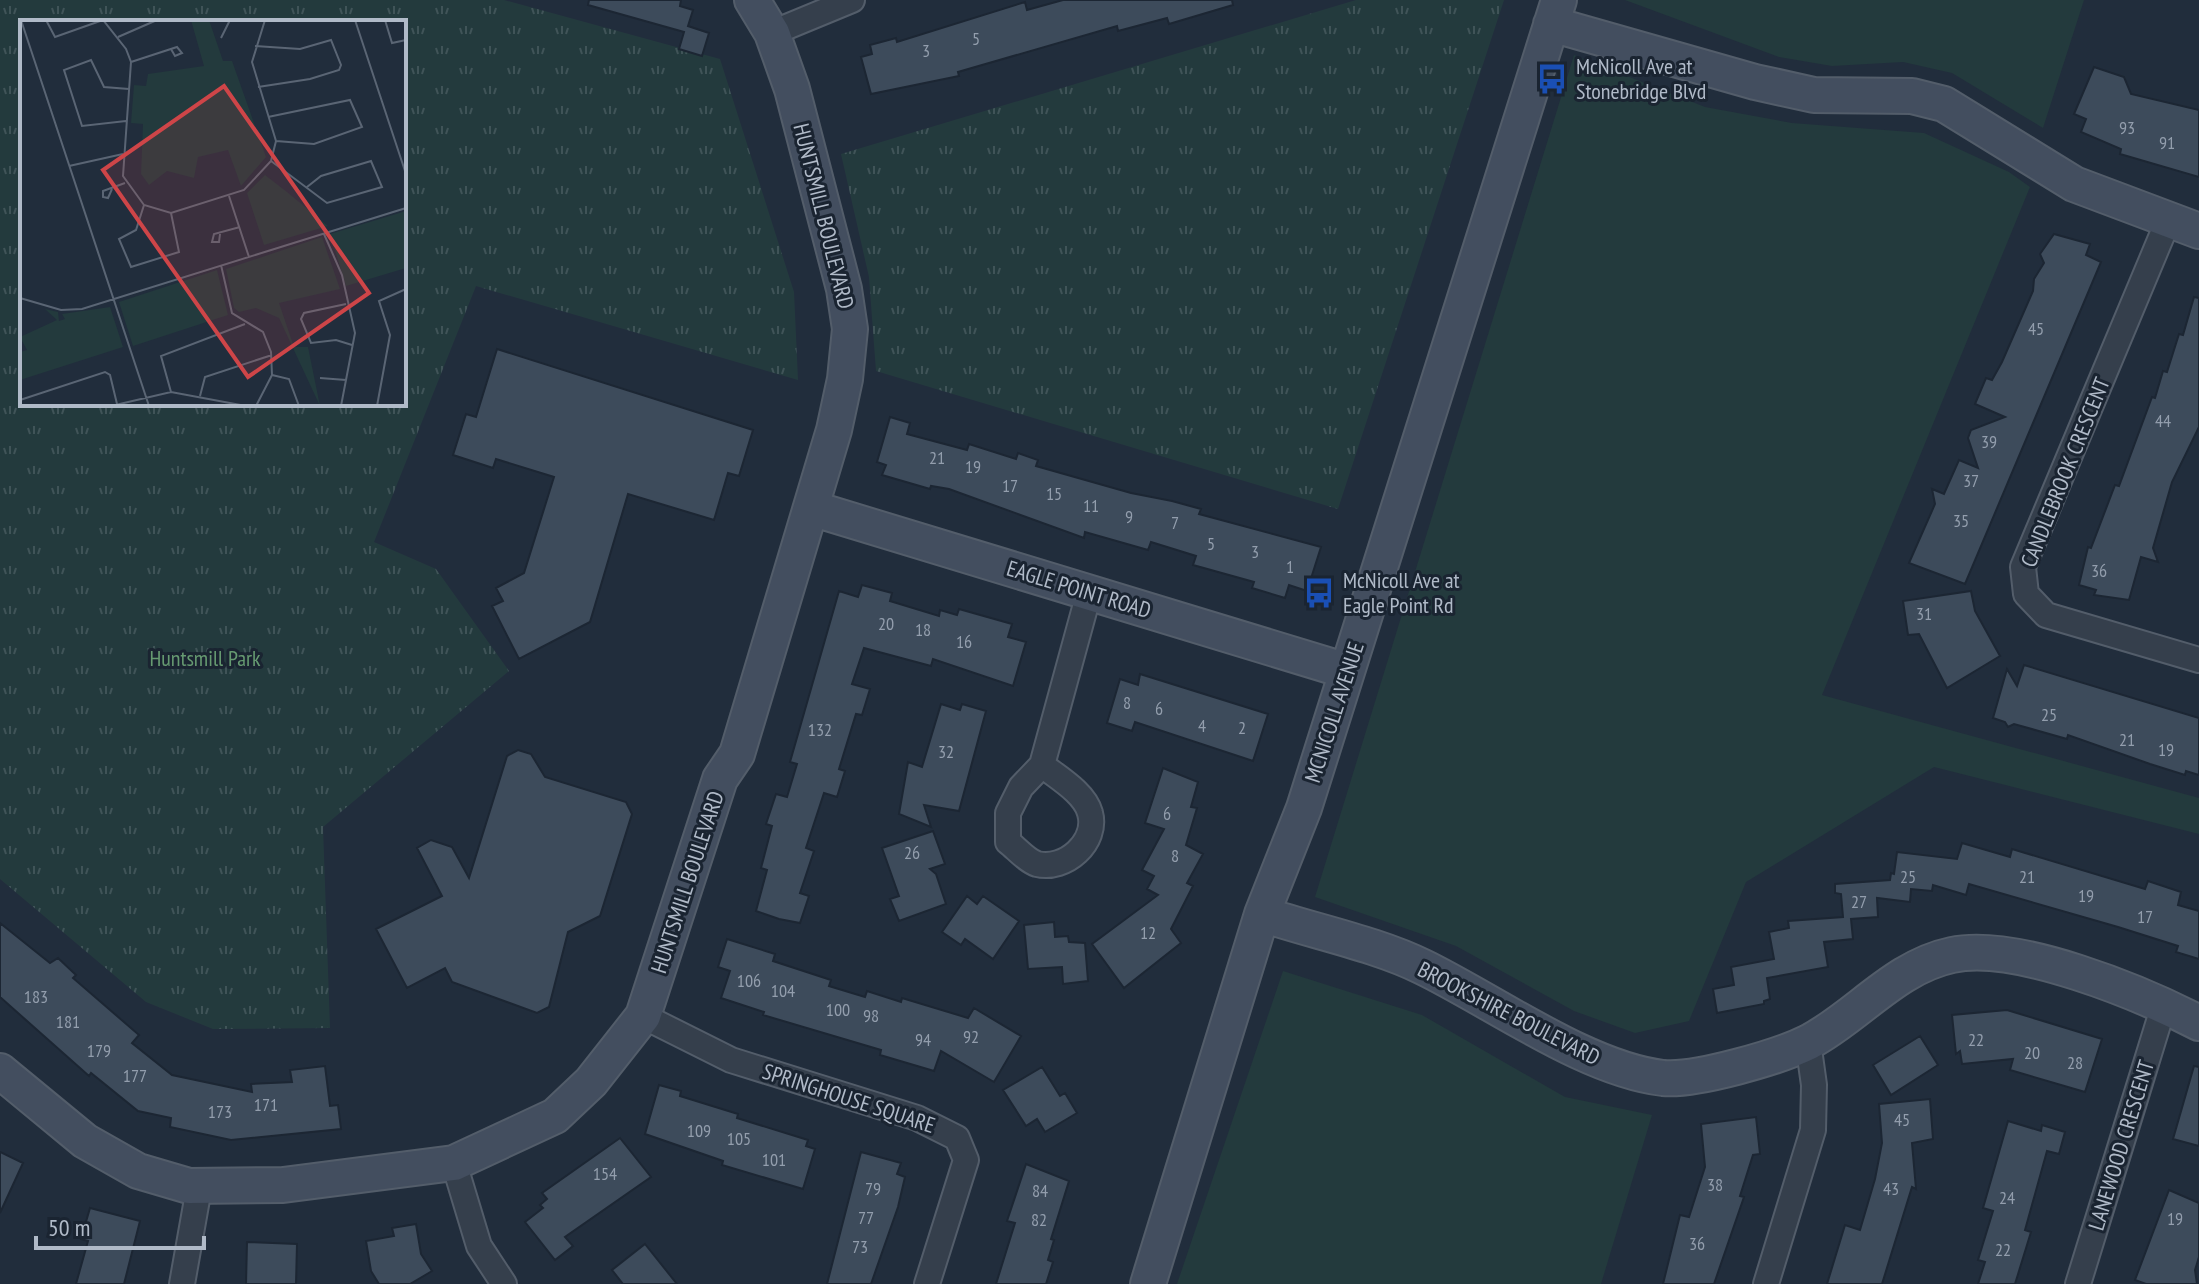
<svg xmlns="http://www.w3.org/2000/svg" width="2199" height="1284" viewBox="0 0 2199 1284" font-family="'PT Sans Narrow',sans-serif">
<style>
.green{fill:#233a3d}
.park{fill:url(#park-tufts);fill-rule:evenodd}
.building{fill:#3d4b5b;stroke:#1c2633;stroke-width:2}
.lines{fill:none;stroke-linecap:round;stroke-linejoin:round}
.street-casing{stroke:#535d6a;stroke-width:28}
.secondary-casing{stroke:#535d6a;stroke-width:38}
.street{stroke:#353f4c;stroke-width:24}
.secondary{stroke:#434e5f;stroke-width:34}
.labels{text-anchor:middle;stroke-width:6;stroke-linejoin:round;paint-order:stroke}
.number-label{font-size:18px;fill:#939ead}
.poi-label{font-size:22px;fill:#b0bac8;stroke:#1a2431;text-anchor:start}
.street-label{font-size:22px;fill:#b0bac8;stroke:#1a2431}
.park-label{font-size:22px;fill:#669a71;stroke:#1a2431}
.inset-road{fill:none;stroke:#5a6574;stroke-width:2}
.view{fill:#ce4548;fill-opacity:0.15;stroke:#ce4548;stroke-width:4}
.inset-edge{fill:none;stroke:#b0bac8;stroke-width:4}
</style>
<defs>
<pattern id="park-tufts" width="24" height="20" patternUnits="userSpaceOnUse" patternTransform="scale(2)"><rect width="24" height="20" fill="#233a3d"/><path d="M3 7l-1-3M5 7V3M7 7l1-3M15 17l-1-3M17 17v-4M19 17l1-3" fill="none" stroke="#405458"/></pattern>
</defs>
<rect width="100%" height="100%" fill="#212d3c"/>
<path class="green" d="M1625,0h459l-41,128 -91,-55 -49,-11 -71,4 -53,-9z
M1574,55l131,52 87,16 132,10 85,39 21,15 -208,508 377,103v36l-265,-67 -188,115 -57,139 -54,12 -61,-22 -118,-65 -141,-49z
M1283,971l139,44 143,82 87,18 -51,169h-424z"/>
<path class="park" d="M0,0h504l216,59 74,233 4,88 -322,-94 -102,256 62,27 73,102 -186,156 7,201 -117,1 -67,-27 -146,-123zM22,22h382v382h-382z
M1356,0h148l-166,509 -462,-138 -7,-94 -28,-123z"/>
<path class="building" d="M589,0h92l-1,6 13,4 -5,16 21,7 -7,23 -23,-7 5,-17 -96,-27z
M1063,0h169l1,5 -64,19 -2,-6 -49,13 -1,-5 -159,46 1,4 -88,18 -10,-37 11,-3 -2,-9 26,-7 1,4 128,-40 2,8z
M2094,67l30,10 7,17 68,16v67l-79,-23 1,-5 -40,-17 5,-13 -12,-5z
M2054,234l36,10 -4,11 15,7 -136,322 -56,-21 26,-59 -3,-15 12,5 15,-34 19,8 -10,-30 3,-8 34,-13 -30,-13 11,-26 6,2 10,-18 31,-71 1,-12 10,-16 -4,-9z
M2194,297l5,1v129l-27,55 -19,66 5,14 -17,-5 -12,43 -35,-5 2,-5 -17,-5 9,-38 3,1 24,-63 4,1 33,-89 3,1 8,-27 4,1 12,-38 4,1z
M497,349l256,81 -14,46 -11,-3 -14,47 -86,-26 -38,128 -71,37 -27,-53 11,-5 -7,-13 28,-15 30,-96 -58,-18 -3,9 -40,-13 13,-41 10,3z
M890,417l20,6 -3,11 60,16 2,-6 47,15 2,-6 20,7 -2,6 95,27 41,8 29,8 -2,5 122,33 -14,44 -18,-6 -4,13 -33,-10 2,-6 -61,-17 3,-9 -45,-14 -3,8 -63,-18 -1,6 -135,-49 -18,-3 -1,3 -48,-14 4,-10 -9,-3z
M862,585l30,8 -2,8 49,15 1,-6 17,5 2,-6 53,15 -4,13 18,5 -13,44 -80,-27 -2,7 -67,-18 -12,36 18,5 -8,26 -6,-1 -17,55 6,2 -8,26 -13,-4 -18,55 8,3 -14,42 9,3 -9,27 -21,-4 -23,-8 11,-41 -6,-2 11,-42 -6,-2 10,-30 11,3 10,-33 -7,-2 49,-171 19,6z
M1971,591l4,20 25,45 -53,32 -28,-54 -11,1 -5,-34z
M2024,665l175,53v57l-13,-4 -1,4 -35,-11 -82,-29 -1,4 -53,-15 -6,3 -3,-5 -12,-4 14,-49 10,17z
M1140,674l128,40 -15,47 -118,-39 -3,9 -25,-8 13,-44 18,6z
M941,704l19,6 2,-6 24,7 -27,100 -35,-6 7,22 -32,-13 9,-52 14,5z
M518,750l13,4 14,23 81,25 6,12 -32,102 -32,16 -19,75 -12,6 -85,-31 -7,-14 -38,20 -31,-59 66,-33 -25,-48 14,-8 21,7 17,31 38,-122z
M1163,768l35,14 -7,25 6,1 -11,37 17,9 -16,29 6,3 -22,43 10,14 -57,45 -32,-44 66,-49 -11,-6 7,-13 -12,-6 22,-41 -19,-6z
M933,831l12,33 -15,5 6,5 10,30 -47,17 -9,-22 9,-3 -17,-48z
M1962,843l48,14 2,-8 133,40 3,-8 33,11 -3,13 21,6v48l-23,-7 2,-6 -60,-19 -149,-43 -3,11 -33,-10 -1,6 -21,-2 -1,13 -33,-4 1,19 -27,2 2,20 -29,3 4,25 -61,11 3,21 -6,2v3l-47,9 -4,-24 21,-4 -3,-18 43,-8 -5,-27 20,-4 -1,-7 55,-4 -2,-23 -6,-1v-9l55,-4 1,-7 3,1 3,-22 60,7z
M967,896l10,8 6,-8 36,25 -26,38 -28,-20 -4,6 -19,-13z
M1054,922l1,15 13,-1 1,6 16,1 3,38 -25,3 -1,-17 -34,2 -4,-44z
M0,923l50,40 8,-5 18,17 -3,3 66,57 -7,8 40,32 80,17 -1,-8 41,-2 -2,-12 35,-4 5,40 8,-1 3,24 -110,11 -61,-13 1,-9 -33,-7 -47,-38 -2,3 -89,-79z
M727,939l48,15 -2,7 58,19 -2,6 36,11 2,-6 34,11 1,-4 66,20 6,-10 47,28 -27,46 -53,-31 -7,20 -54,-16 1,-5 -118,-35 1,-3 -43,-14 9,-27 -12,-4z
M2007,1010l95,29 -17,53 -75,-22 3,-11 -51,5 -2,-13 -4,3 -4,-39z
M1920,1036l18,29 -47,30 -18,-30z
M2194,1066l5,1v79l-26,-7z
M1042,1067l18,29 5,-3 12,20 -32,19 -8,-13 -11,7 -23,-36z
M659,1085l22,6 -1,5 58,18 -1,4 71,22 -2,6 9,3 -12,40 -81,-24 1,-4 -78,-27z
M1930,1099l3,40 -21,4 4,46 -4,-2 -30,97h-55l18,-59 15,5 15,-51 7,-36 -3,-39z
M1756,1117l4,37 -7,1 -13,41 4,1 -30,87h-51l17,-69 9,2 16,-50 -4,-43z
M2008,1121l33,10 1,-6 23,7 -6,22 -12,-3 -22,79 6,2 -16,52h-37l7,-22 -7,-2 15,-49 -10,-3z
M620,1138l31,39 -86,60 8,9 -18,14 -30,-38 18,-14 -3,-3 7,-6 -5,-6z
M0,1152l23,11 -23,50z
M861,1152l40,11 -4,11 8,3 -7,30 -27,77h-44z
M1026,1164l43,17 -18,58 3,1 -6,20 5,2 -7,22h-50l19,-61 -8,-2z
M2169,1190l30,13v54l-4,13 2,14h-51l-11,-4z
M90,1208l50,13 -16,63h-48l12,-43 -7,-2z
M416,1224l5,30 11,17 -22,13h-31l-8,-13 -5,-30 28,-5 -2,-8z
M247,1242l50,2 -1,40h-50z
M645,1244l32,40h-54l-11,-14z"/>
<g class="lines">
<g class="street-casing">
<path id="street" d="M772,33l80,-33
M2168,221l-145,346 3,27 20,21 153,45
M1042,765c15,12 43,28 48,48 8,29 -25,58 -53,51 -10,-3 -21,-16 -29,-22v-29l13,-26 21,-22 47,-172
M643,1016l88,44 186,58 40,20 9,22 -39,124
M454,1163l25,83 25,38
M182,1284l17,-96
M1766,1284l47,-154 1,-45 -6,-43
M2078,1284l86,-279"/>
</g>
<g class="secondary-casing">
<path id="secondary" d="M1551,24l204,58 59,13 98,1 32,8 130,80 125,47
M811,508l536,163
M1262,914c50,17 115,30 161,53 70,34 163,102 240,111 33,3 116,-21 146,-36 49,-26 86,-75 143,-87 64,-14 189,38 247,68
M0,1071l85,70 53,30 51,15 94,-1 171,-22 101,-47 36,-34 52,-66 77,-237 17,-25 97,-324 11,-51 5,-50 -6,-40 -52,-200 -20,-56 -20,-33
M1148,1284l114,-370 42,-106 255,-808"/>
</g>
<use href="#street" class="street"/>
<use href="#secondary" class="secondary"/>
</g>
<defs>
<g id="bus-bare" transform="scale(2.4)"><path d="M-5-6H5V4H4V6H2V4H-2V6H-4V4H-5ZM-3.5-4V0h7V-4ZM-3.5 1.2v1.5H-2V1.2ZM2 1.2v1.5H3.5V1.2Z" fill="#1a4fb4" stroke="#1a2431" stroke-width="2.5" paint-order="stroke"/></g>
</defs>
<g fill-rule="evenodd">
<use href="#bus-bare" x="1552" y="79"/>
<use href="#bus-bare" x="1319" y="593"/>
</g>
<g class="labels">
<g class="number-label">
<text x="976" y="45">5</text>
<text x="926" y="57">3</text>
<text x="2127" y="134">93</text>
<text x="2167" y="149">91</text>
<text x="2036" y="335">45</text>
<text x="2163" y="427">44</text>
<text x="1989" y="448">39</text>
<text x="937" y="464">21</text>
<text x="973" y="473">19</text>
<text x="1971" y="487">37</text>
<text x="1010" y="492">17</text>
<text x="1054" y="500">15</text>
<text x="1091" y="512">11</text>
<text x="1129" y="523">9</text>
<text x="1961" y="527">35</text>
<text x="1175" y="529">7</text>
<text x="1211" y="550">5</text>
<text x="1255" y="558">3</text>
<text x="1290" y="573">1</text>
<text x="2099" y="577">36</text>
<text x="1924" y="620">31</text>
<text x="886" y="630">20</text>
<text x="923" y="636">18</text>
<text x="964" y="648">16</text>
<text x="1127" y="709">8</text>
<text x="1159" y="715">6</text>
<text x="2049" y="721">25</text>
<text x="1202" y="732">4</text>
<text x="1242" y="734">2</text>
<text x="820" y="736">132</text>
<text x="2127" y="746">21</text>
<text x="2166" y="756">19</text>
<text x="946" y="758">32</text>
<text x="1167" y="820">6</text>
<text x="912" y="859">26</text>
<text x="1175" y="862">8</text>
<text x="1908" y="883">25</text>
<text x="2027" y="883">21</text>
<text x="2086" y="902">19</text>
<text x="1859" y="908">27</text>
<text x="2145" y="923">17</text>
<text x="1148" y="939">12</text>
<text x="749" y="987">106</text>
<text x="783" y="997">104</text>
<text x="36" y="1003">183</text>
<text x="838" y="1016">100</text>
<text x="871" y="1022">98</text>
<text x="68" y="1028">181</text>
<text x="971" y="1043">92</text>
<text x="923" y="1046">94</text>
<text x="1976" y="1046">22</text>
<text x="99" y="1057">179</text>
<text x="2032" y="1059">20</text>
<text x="2075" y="1069">28</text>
<text x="135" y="1082">177</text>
<text x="266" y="1111">171</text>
<text x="220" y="1118">173</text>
<text x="1902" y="1126">45</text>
<text x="699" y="1137">109</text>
<text x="739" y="1145">105</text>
<text x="774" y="1166">101</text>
<text x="605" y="1180">154</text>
<text x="1715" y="1191">38</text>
<text x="873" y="1195">79</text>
<text x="1891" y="1195">43</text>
<text x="1040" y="1197">84</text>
<text x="2007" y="1204">24</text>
<text x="866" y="1224">77</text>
<text x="2175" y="1225">19</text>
<text x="1039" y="1226">82</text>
<text x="1697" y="1250">36</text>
<text x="860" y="1253">73</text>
<text x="2003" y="1256">22</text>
</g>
<g class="poi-label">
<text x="1576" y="74">McNicoll Ave at<tspan x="1576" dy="25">Stonebridge Blvd</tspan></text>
<text x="1343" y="588">McNicoll Ave at<tspan x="1343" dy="25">Eagle Point Rd</tspan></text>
</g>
<g class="street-label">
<text transform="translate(824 216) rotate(76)" y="8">HUNTSMILL BOULEVARD</text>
<text transform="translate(2065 472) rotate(-68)" y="8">CANDLEBROOK CRESCENT</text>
<text transform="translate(1079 589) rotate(17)" y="8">EAGLE POINT ROAD</text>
<text transform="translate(1334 712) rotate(-72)" y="8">MCNICOLL AVENUE</text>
<text transform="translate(687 882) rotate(-72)" y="8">HUNTSMILL BOULEVARD</text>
<text transform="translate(1509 1013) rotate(27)" y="8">BROOKSHIRE BOULEVARD</text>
<text transform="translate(849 1098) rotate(18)" y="8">SPRINGHOUSE SQUARE</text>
<text transform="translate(2121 1145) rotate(-73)" y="8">LANEWOOD CRESCENT</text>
</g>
<g class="park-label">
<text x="205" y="666">Huntsmill Park</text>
</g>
</g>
<g transform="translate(20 20)">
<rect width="386" height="386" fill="#212d3c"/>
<path d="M386,191v57l-60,18 -16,-52zM302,217l18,52 -61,14 15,44h14l12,59 -41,-88 -23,-10 -17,4 -5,-4 -8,-39zM197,250l11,45 -95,31 -14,-44zM90,287l13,40 -103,33v-28l7,-2 -7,-13 37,-17 -12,-11 13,3 1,9 6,-2 -3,-5z" fill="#233a3d"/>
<path d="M171,0h18l14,41h9l34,96 -25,29 -13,-36 -30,7 -4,21 -27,-7 -18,14 -8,-11 2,-50 -12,-1 3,-38 12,1 2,-12 56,-8zM245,155l22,17 41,34 -64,19 -17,-52z" fill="#233a3d"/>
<path class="inset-road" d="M1,0l128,386M26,0l9,17 48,-17 23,29 5,13 -8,114 21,29 27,8 73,-23 27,-29 5,-20 -24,-79 13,-42M335,0l51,154M365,0l7,23 14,-3M204,12l-3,6 9,-18M98,17l39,-17M235,26l45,3 31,-9 10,25 -2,5 -29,9 -52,8M111,42l46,-15 5,6 -7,3 -4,-7M248,97l82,-17 12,27 -48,17 -38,-3M106,101l-44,5 -18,-56 27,-10 13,27 25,2M251,141l56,42 55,-16 -11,-26 -50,15 -14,11M49,146l54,-12M92,169l-4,9 -5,-1v-6l22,-8M209,176l20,61M124,185l-8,25 -17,9 12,28 48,-15 -8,-39M200,214l-1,8h-7l2,-8 26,-7M304,214l18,41 13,58 -14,73M201,245l11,48 31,19 8,20 1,23 -16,31M0,278l41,12 21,-1 324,-101M326,284l-42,9 -3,6 10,24 25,-3 16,5M252,355l17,4 10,27M300,358l26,2M151,372l-10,-36 84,-32M180,376l5,-19 67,-22M0,380l85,-28 5,3 7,29M91,386l60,-14 75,14M357,386l13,-71 -11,-34 27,-12"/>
<path class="view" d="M204,66l145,207 -121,84 -145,-207z"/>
<rect width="386" height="386" class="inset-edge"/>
</g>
<path d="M36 1236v12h168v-12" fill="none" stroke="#b0bac8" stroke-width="4"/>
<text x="48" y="1236" font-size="24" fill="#b0bac8" stroke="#1a2431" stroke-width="6" paint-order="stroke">50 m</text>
</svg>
